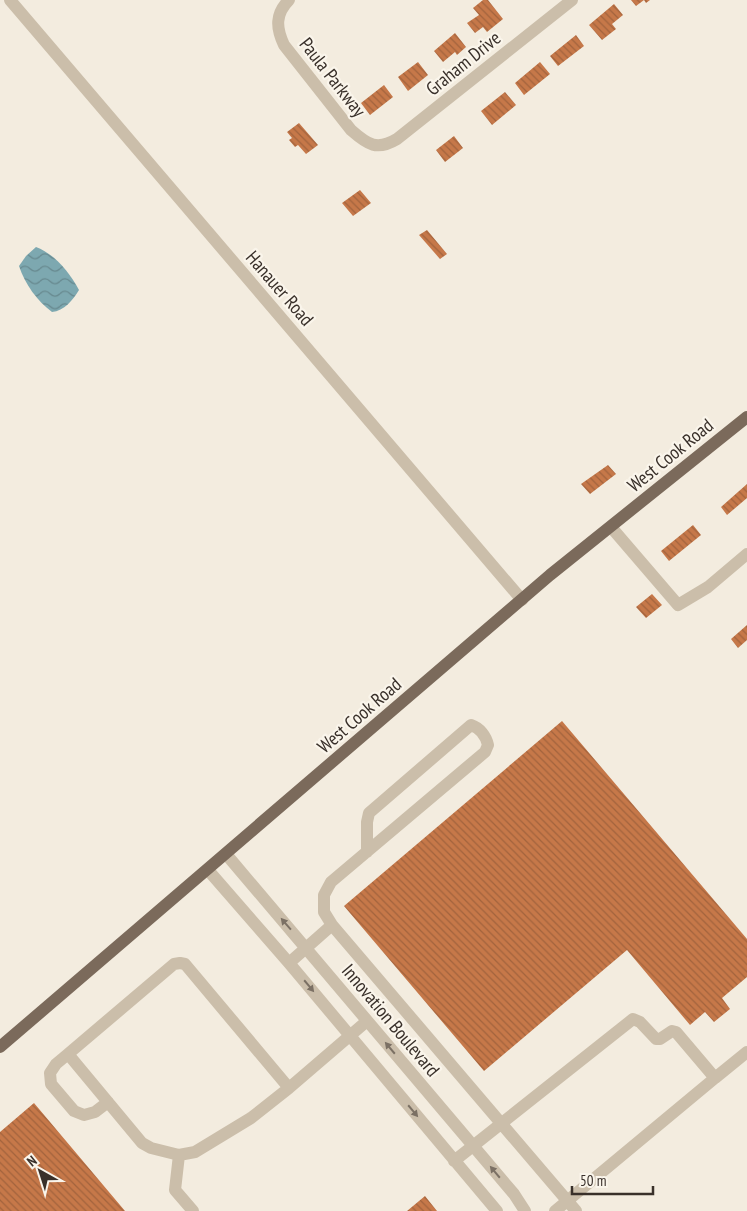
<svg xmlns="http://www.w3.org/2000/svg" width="747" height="1211" viewBox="0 0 747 1211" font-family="'PT Sans Narrow',sans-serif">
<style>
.water{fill:url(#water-waves)}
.building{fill:url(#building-back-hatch)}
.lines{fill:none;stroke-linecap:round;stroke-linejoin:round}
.minor{stroke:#cbbeaa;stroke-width:12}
.major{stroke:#7b6a5b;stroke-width:12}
.oneway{fill:#7b7064}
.labels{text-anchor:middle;stroke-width:4.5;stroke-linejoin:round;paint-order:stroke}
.street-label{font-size:19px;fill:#39302a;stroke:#faf5eb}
</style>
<defs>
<pattern id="water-waves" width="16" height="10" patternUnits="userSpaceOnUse" patternTransform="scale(1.25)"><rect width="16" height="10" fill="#7da8b0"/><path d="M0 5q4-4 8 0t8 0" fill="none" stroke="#67898f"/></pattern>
<pattern id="building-back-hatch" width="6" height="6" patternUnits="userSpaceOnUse" patternTransform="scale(1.25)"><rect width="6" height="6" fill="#c67849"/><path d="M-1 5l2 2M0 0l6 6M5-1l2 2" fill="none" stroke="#a2633d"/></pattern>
</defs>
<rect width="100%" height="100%" fill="#f3ecdf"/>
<path class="water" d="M36,247c20,8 33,25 43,43 -6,10 -15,21 -27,22 -15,-11 -27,-28 -33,-46l7,-10z"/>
<path class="building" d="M483,0h5l15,19 -16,13 -4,-5 -8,6 -8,-10 12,-8 -6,-7z
M631,0h19l-4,3 -2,-3 -8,6z
M614,4l9,11 -11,9 4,5 -14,11 -13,-15z
M455,33l11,14 -9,8 -2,-3 -12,10 -9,-11z
M576,35l8,11 -26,20 -8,-10z
M418,62l10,13 -20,16 -10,-14z
M540,62l10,12 -26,21 -9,-12z
M384,85l9,12 -23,18 -9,-12z
M505,92l11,13 -24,20 -11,-14z
M299,123l19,22 -12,9 -8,-9 -3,2 -6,-7 3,-2 -5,-6z
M454,136l9,12 -18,14 -9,-12z
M360,190l11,13 -18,13 -11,-13z
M427,230l20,24 -7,5 -21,-24z
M608,465l8,9 -26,20 -9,-10z
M747,484v14l-20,17 -6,-8z
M693,525l8,10 -32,26 -8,-10z
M652,594l10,11 -16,13 -10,-11z
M747,625v15l-9,8 -7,-9z
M562,721l185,218v38l-25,21 8,11 -16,13 -9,-10 -15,13 -63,-75 -143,121 -140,-165z
M34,1103l91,108h-125v-79z
M425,1196l12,15h-30z"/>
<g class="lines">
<path class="minor" d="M10,0l512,600
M289,0c-14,14 -13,28 -5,45l67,85c17,15 26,21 46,9l175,-139
M611,527l67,78 30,-18 39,-33
M367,852v-30l2,-9 102,-88c9,3 15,11 17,20l-3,7 -154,130 -7,13v17l8,13 244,286
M226,854l288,340 11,17
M208,870l81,93 208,248
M289,963l43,-38
M68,1054l-12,10 -6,9 1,11 23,27 10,4 11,-3 13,-10
M289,1088l-38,30 -56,34 -16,3 -28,-7 -9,-5 -74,-89 106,-90 6,-1 5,1 104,124 78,-67
M179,1155l-4,35 18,21
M454,1161l179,-142 7,3 16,17h4l12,-8 4,1 39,46 32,-26
M555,1211l160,-133"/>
<path class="major" d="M0,1047l550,-472 197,-158"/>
</g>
<defs><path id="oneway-solid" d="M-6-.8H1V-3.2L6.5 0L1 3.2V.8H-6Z" transform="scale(1.25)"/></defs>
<g class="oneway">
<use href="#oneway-solid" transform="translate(286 924) rotate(-131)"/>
<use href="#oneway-solid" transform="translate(309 986) rotate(50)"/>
<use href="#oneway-solid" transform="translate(390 1048) rotate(-130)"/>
<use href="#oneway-solid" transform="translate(413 1111) rotate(50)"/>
<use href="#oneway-solid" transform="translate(495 1172) rotate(-130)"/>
</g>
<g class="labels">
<g class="street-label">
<text transform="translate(463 63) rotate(-39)" y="7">Graham Drive</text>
<text transform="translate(333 77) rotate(52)" y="7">Paula Parkway</text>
<text transform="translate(280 288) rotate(49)" y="7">Hanauer Road</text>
<text transform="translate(670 455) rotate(-39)" y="7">West Cook Road</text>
<text transform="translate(359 715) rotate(-41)" y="7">West Cook Road</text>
<text transform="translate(391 1020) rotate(50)" y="7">Innovation Boulevard</text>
</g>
</g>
<g transform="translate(40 1171) rotate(321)" stroke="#faf5eb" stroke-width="4" paint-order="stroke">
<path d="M0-4L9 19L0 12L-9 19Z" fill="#39302a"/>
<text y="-8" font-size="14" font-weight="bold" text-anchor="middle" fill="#39302a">N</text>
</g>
<path d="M572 1186v8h81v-8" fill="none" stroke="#39302a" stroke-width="2.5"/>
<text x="580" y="1186" font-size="15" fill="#39302a" stroke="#faf5eb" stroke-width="4" paint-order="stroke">50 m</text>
</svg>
